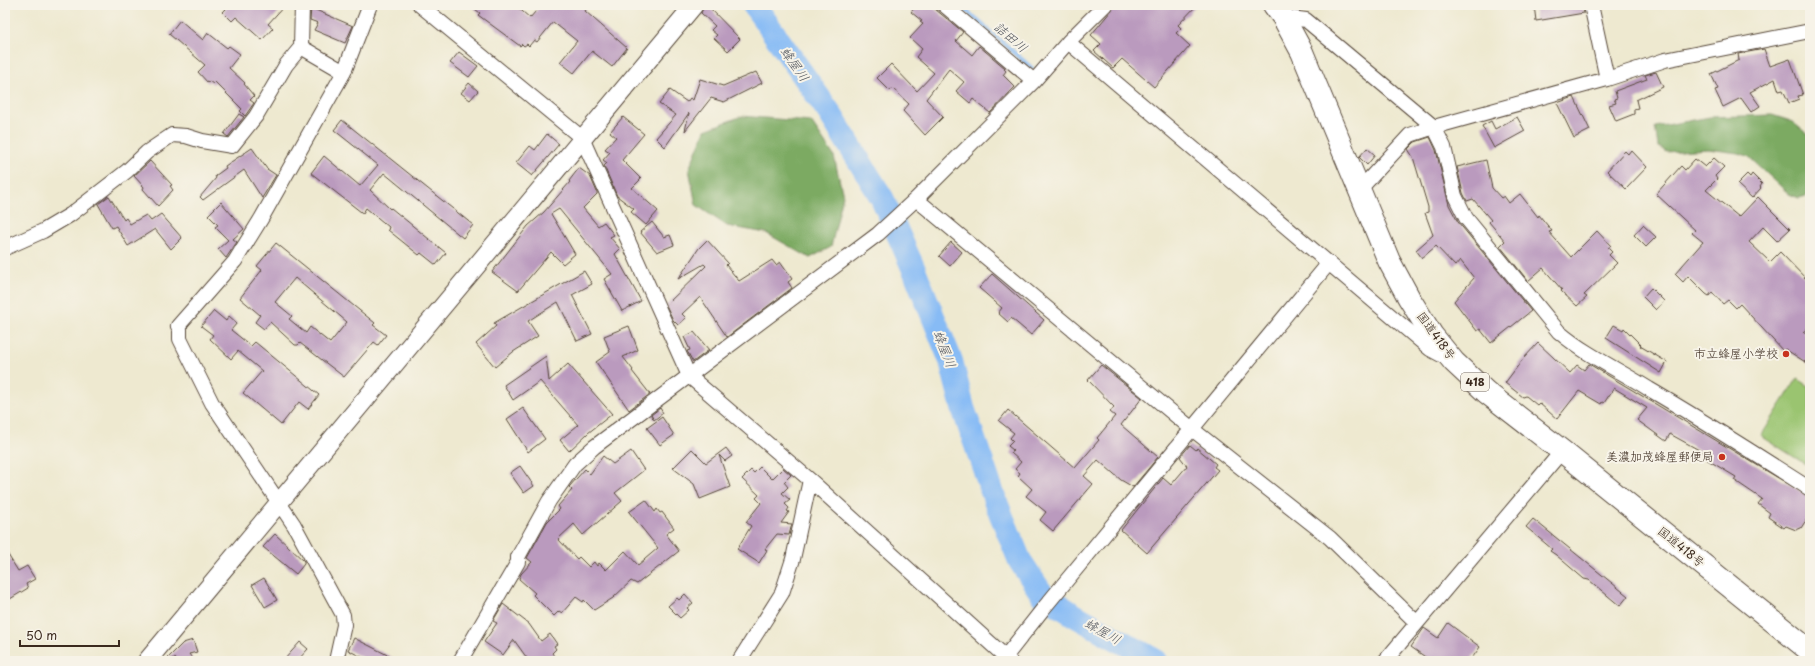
<svg xmlns="http://www.w3.org/2000/svg" width="1815" height="666" viewBox="0 0 1815 666" font-family="'Playpen Sans','Klee One',sans-serif">
<style>
.green{fill:#9ac470;stroke:#6a7747}
.forest{fill:#7baa62;stroke:#5b6a40}
.lines{fill:none;stroke-linecap:round;stroke-linejoin:round}
.stream{stroke:#87bbf5;stroke-width:4}
.river{stroke:#87bbf5;stroke-width:24}
.building{fill:#ba9abe;fill-rule:evenodd}
.minor-casing{stroke:#564739;stroke-width:16}
.tertiary-casing{stroke:#564739;stroke-width:20}
.trunk-casing{stroke:#564739;stroke-width:24}
.minor{stroke:#fff;stroke-width:14}
.tertiary{stroke:#fff;stroke-width:18}
.trunk{stroke:#fff;stroke-width:22}
.poi-dot{fill:#c8321e;stroke:#f7f3e8;stroke-width:1.5}
.labels{text-anchor:middle;stroke-width:4;stroke-linejoin:round;paint-order:stroke}
.shield{fill:#f7f3e8;stroke:#73665b;stroke-width:1}
.shield-label{font-size:11px;font-weight:bold;fill:#3b2a1e}
.street-label{font-size:12px;fill:#3b2a1e;stroke:#f7f3e8}
.poi-label{font-size:12px;fill:#3b2a1e;stroke:#f7f3e8;text-anchor:end}
.water-label{font-size:13px;font-style:italic;fill:#52565e;stroke:#f7f3e8}
</style>
<rect width="100%" height="100%" fill="#f7f3e8"/>
<filter id="ink" filterUnits="userSpaceOnUse"><feTurbulence type="fractalNoise" baseFrequency=".025" numOctaves="2"/><feDisplacementMap in="SourceGraphic" scale="8" xChannelSelector="R" yChannelSelector="G"/><feConvolveMatrix kernelMatrix="1 2 1 2 8 2 1 2 1" color-interpolation-filters="sRGB"/></filter>
<filter id="wash" filterUnits="userSpaceOnUse"><feTurbulence type="fractalNoise" baseFrequency=".012" numOctaves="4" result="noise"/><feDisplacementMap in="SourceGraphic" scale="16" xChannelSelector="R" yChannelSelector="G"/><feGaussianBlur stdDeviation="0.9" result="paint"/><feColorMatrix in="noise" values="0 0 0 0 0 0 0 0 0 0 0 0 0 0 0 0 0 1.4 0 .05"/><feComposite in="paint" operator="in"/></filter>
<g filter="url(#wash)">
<rect width="100%" height="100%" fill="#eee9d0"/>
<path class="green" d="M1797,379l13,8v80l-49,-31z"/>
<path class="forest" d="M1772,115l19,6 19,15v59l-11,3 -10,-4 -41,-38 -10,-3 -30,-4 -42,3 -8,-6 -3,-19 55,-10z
M742,116l69,6 23,34 9,40 -12,51 -21,11 -44,-25 -39,-7 -31,-21 -7,-36 16,-39z"/>
<g class="lines">
<path class="stream" d="M960,5l72,63"/>
<path class="river" d="M754,5l75,107 53,86 33,74 36,89 12,47 32,92 25,61 22,33 32,21 82,46"/>
</g>
<g id="blocks">
<path class="building" d="M222,5h63l-17,19 5,4 -11,12 -26,-23 -4,4 -9,-9 3,-3z
M470,5h45l15,13 11,-13h48l-4,6 42,37 -15,19 -20,-16 -18,22 -14,-11 17,-21 -24,-19 -16,20 -3,-2 -5,6 -2,-2 -3,2 -2,-2 -2,2 -42,-31 2,-2z
M704,5h3l33,34 -12,12 -14,-13 3,-3 -6,-5 4,-4 -14,-13z
M917,5h13l33,27 -7,9 16,14 7,-9 26,22 -1,1 2,2 -3,4 12,12 -25,26 -17,-14 -3,4 -14,-12 8,-9 -15,-13 -23,30 17,18 -18,18 -22,-24 6,-7 -16,-15 -4,1 -12,-12 14,-14 26,27 17,-18 -18,-16 6,-8 -12,-11 13,-14 -3,-2 2,-1 -11,-9z
M1116,5h81l-19,20 3,3 -5,5 14,13 -36,41 -32,-28 -9,9 -19,-17 7,-7 -10,-9z
M1534,5h49l1,8 -48,8z
M311,8l42,18 -8,17 -31,-13 4,-7 -8,-3z
M180,20l23,20 5,-7 19,15 2,-2 11,8 -11,14 16,15 -1,1 10,12 -4,4 4,3 -9,13 -5,-5 2,-2 -27,-27 -2,2 -4,-3 -1,2 -10,-11 7,-7 -36,-31z
M1764,49l6,17 20,-7 13,36 -5,1 1,3 -10,4 -6,-13 -4,1 -4,-12 -25,13 10,14 -9,6 -10,-14 -18,9 -8,-17 3,-1 -7,-15 28,-14 -1,-6z
M459,52l19,14 -9,11 -19,-14z
M756,72l6,11 -38,19 -13,-4 -26,33 4,-18 -24,34 -9,-9 20,-23 -17,-11 11,-14 17,12 3,-4 3,2 7,-21 23,7z
M1656,72l7,15 -27,13 2,8 -4,1v5l-18,7 -7,-16 7,-2 -2,-4 3,-1 -2,-7 32,-12 -2,-4z
M469,83l9,8 -8,9 -9,-7z
M1574,97l16,33 -16,8 -17,-35z
M239,114l5,3 -16,20 -4,-3z
M623,117l21,17 -22,26 19,19 -9,9 26,23 -12,14 -15,-13 3,-3 -17,-13 -13,-30 3,-3 -4,-3 7,-8 -5,-3 11,-12 -6,-5z
M1517,117l8,14 -31,17 -12,-22 9,-5 4,8z
M342,120l131,105 -10,13 -79,-65 -14,17 20,19 1,-1 55,45 -10,12 -15,-12 -2,2 -31,-25 1,-3 -23,-19 -3,5 -2,-1 -50,-39 13,-17 36,30 18,-21 -44,-35z
M547,134l12,10 -27,32 -16,-13 14,-17 5,4z
M1430,137l6,13 13,55 9,17 73,89 -40,32 -11,-14 -3,2 -23,-30 20,-23 -14,-18 -5,6 -19,-20 -14,12 -6,-8 17,-15 -8,-22 3,-1v-5l-15,-50 -5,-8 7,-7z
M252,148l15,21 9,6 -14,23 -18,-28 -41,30 -3,-3 16,-19 -1,-2 11,-8 -1,-2z
M1367,148l8,7 -8,10 -8,-8z
M1631,150l16,17 -21,22 -19,-18 18,-20 3,3z
M1714,158l10,9 -9,9 2,3 -11,11 33,27 19,-20 32,32 -13,12 -14,-14 -14,15 21,20 10,-10 30,31v43l-7,6 7,5v28l-25,-16 -2,2 -43,-47 -4,4 -8,-8 -5,4 -11,-12 -3,4 -3,-2 -18,-18 -5,6 -8,-8 28,-32 -11,-9 3,-3 -39,-36 25,-28 4,4 10,-11 10,8z
M1486,160l6,28 9,10 3,-2 5,7 11,-9 18,23 1,-2 13,16 -3,1 22,25 26,-26 14,15 -3,2 4,4 -3,3 8,8 -33,32 3,2 -10,9 -16,-15 1,-1 -19,-22 -15,13 -28,-35 5,-5 -16,-19 2,-2 -18,-21 -6,2 -4,-8 -6,-26z
M150,161l22,24 -2,1 3,4 -15,16 -15,-17 1,-2 -10,-11z
M579,168l11,8 7,16v2l-14,14 15,18 6,-4 10,13 -4,2 10,12 -5,5 26,47 -19,10 -18,-32 8,-5 -53,-65 -8,5 24,40 -12,10 -12,-12 -33,39 -26,-19 36,-46 16,-14 26,-30 -1,-1z
M1747,174l3,3 2,-3 10,10 -2,3 1,1 -9,10 -15,-14z
M109,196l15,24 2,-2 4,6 16,-9 5,6 10,-7 21,24 -11,11 -16,-20 -27,17 -12,-20 -4,2 -14,-24z
M221,202l23,27 -11,10 4,3 -11,16 -8,-9 10,-9 -13,-13 3,-2 -10,-10z
M652,222l12,15 6,-2 4,10 -17,7 -17,-20z
M1643,225l13,12 -10,10 -12,-12z
M707,240l21,23 -2,2 13,16 33,-21 4,5 4,-3 12,17 -4,3 4,6 -65,49 -27,-40 -18,17 4,4 -8,7 -5,-5 -7,-15 40,-39 -2,-2 -26,15 21,-31z
M951,242l11,10 -12,14 -11,-10z
M276,243l99,80 -2,2 13,10 -8,10 -4,-3 -30,35 -44,-34 -2,2h-3l-25,-23 -6,7 -9,-7 5,-7 -20,-17 22,-28 -5,-4zM295,278l52,44 -17,21 -20,-16 -4,6 -17,-14 3,-3 -17,-14z
M584,271l8,13 -20,11 20,39 -15,7 -19,-39 -30,19 10,15 -25,16 -18,15 -19,-23 20,-18 -2,-3z
M992,274l52,46 -13,15 -20,-17 -3,4 -10,-9 4,-5 -23,-20z
M1651,288l13,13 -8,9 -13,-13z
M214,311l12,10 3,-5 8,7 -6,7 20,16 4,-4 64,53 -11,14 -9,-7 -18,23 -38,-32 19,-22 -24,-20 -7,8 -21,-20 3,-4 -12,-9z
M1614,325l9,5 1,-2 17,17 -1,1 27,16 -6,11 -55,-35z
M629,326l9,24 -15,7 10,13 -1,1 18,23 -21,16 -33,-48 14,-10 -6,-16z
M694,332l15,18 -16,12 -6,-11 3,-1 -6,-13z
M1538,343l32,30 7,-8 7,5 5,-6 221,133v17l-9,14 -5,2 -10,-4 -2,2 -16,-11 2,-4 -12,-9 4,-5 -28,-19 2,-3 -30,-18 2,-4 -38,-21 -4,7 -29,-21 10,-12 -33,-20 -10,15 -2,-1 -1,2 -22,-13 -22,28 -18,-16 -2,2 -11,-9 -3,1 -18,-14 18,-24z
M546,356l3,25 19,-17 44,50 -24,19 -19,18 -9,-11 18,-15 -38,-44 -27,19 -9,-15z
M1101,365l41,33 -21,27 37,32 -25,30 -12,-7 -23,-20 -14,16 9,8 -40,47 -13,-11 6,-8 -20,-16 6,-7 -14,-13 2,-3 -5,-4 6,-7 -10,-9 2,-3 -5,-4 5,-5 -3,-3 4,-5 -15,-12 9,-11 67,58 24,-28 -2,-2 18,-22 -5,-4 4,-5 -26,-27z
M523,408l22,31 -17,13 -21,-33z
M660,408l3,5 -9,7 -3,-5z
M662,417l12,18 -14,10 -13,-17z
M1190,445l6,5 1,-2 19,16 -2,3 4,3 -71,83 -26,-23 42,-52 8,7 16,-19 -7,-9z
M726,448l6,8 -7,5 -6,-6 11,32 -30,12 -6,-15 -21,-16 19,-19 14,14z
M631,451l13,19 -29,23 7,8 -39,34 -9,-11 -16,15 19,20 2,-2 10,10 5,-5 3,4 2,-3 7,7 19,-19 13,14 20,-17 -29,-36 17,-12 9,12 2,-3 3,4 2,-1 12,16 -8,6 13,17 -42,33 -6,-3 -18,17 -19,12 -10,-10 -1,2 -7,-5 -14,16 -3,-2 -5,5 -21,-21 2,-2 -16,-14 2,-5 11,-12 -5,-4 20,-36 13,-13 -2,-3 14,-16 -3,-3 16,-18 5,5 13,-18 10,8z
M520,466l14,20 -10,7 -14,-20z
M760,467l12,12 11,-11 8,7 -7,7 4,5 -6,6 8,7 -5,4 4,4 -2,3 2,1 -8,11 11,1 -3,11 -12,-1 -12,15 2,1 -8,13 -22,-14 14,-23 -5,-4 15,-19 -5,-5 3,-3 -17,-16 9,-9 3,3z
M1533,519l95,77 -8,10 -31,-26 -5,-1 -28,-24 -6,-4 2,-2 -26,-22z
M275,534l29,27v3l-8,10 -33,-27z
M5,550l13,21 9,-5 8,13 -9,5 2,4 -23,14z
M264,578l13,22 -12,7 -13,-22z
M685,594l8,9 -6,5 2,2 -9,8 -12,-12 9,-8 2,2z
M503,604l26,20 12,17 9,-7 7,10 -3,2 2,3 -4,4 2,3 -6,5h-19l-15,-21 -11,15 -19,-13 13,-19 -4,-2z
M1448,623l32,24 -10,14h-39l-20,-14 13,-19 14,10z
M354,638l16,8 29,15h-30l-21,-11z
M193,640l4,12 -8,2 5,7h-17l-2,-3 -10,3 18,-18z
M300,642l8,7 -11,12h-14z"/>
</g>
</g>
<g filter="url(#ink)">
<use href="#blocks" fill-opacity="0" stroke="#564739" stroke-width="1"/>
<g class="lines">
<g class="minor-casing">
<path id="minor" d="M420,5l162,133 107,238 121,104 200,181
M944,5l90,76
M1591,5l16,74
M1283,17l23,3 128,107 10,20 11,49 11,22 93,114c27,23 60,38 90,57 55,32 108,66 161,100
M1068,42l362,307 15,8
M301,47l43,25
M1360,189l50,-54 24,-8 173,-48 58,-19 145,-29
M916,199l276,230 138,109 87,85
M5,248l38,-17 27,-16 57,-44 20,-19 25,-17 14,1 16,5 30,5 24,-30 30,-51 15,-18 1,-42
M336,661l8,-36 -1,-10 -49,-90 -82,-122 -32,-64v-10l-2,-3 57,-65 26,-42 83,-147 26,-67
M460,661l58,-99v-5l31,-56 26,-37 19,-17 284,-213 38,-35 118,-118 34,-39 37,-37
M739,661l43,-68 11,-34 17,-79
M1002,661l41,-52 286,-346
M1385,661l177,-210"/>
</g>
<g class="tertiary-casing">
<path id="tertiary" d="M147,661l547,-656"/>
</g>
<g class="trunk-casing">
<path id="trunk" d="M1274,5l9,12 19,35 87,209 20,37 23,37 22,27 32,30 76,59 248,200"/>
</g>
<use href="#minor" class="minor"/>
<use href="#tertiary" class="tertiary"/>
<use href="#trunk" class="trunk"/>
</g>
</g>
<g class="poi-dot">
<circle cx="1786" cy="354" r="4"/>
<circle cx="1722" cy="457" r="4"/>
</g>
<g class="labels">
<rect class="shield" x="1461" y="373" width="28" height="18" rx="3"/>
<g class="shield-label">
<text x="1475" y="386">418</text>
</g>
<g class="street-label">
<text transform="translate(1436 336) rotate(54)" y="4">国道418号</text>
<text transform="translate(1681 547) rotate(39)" y="4">国道418号</text>
</g>
<g class="poi-label">
<text x="1778" y="358">市立蜂屋小学校</text>
<text x="1714" y="461">美濃加茂蜂屋郵便局</text>
</g>
<g class="water-label">
<text transform="translate(1011 37) rotate(41)" y="5">詰田川</text>
<text transform="translate(795 64) rotate(55)" y="5">蜂屋川</text>
<text transform="translate(945 349) rotate(69)" y="5">蜂屋川</text>
<text transform="translate(1103 631) rotate(29)" y="5">蜂屋川</text>
</g>
</g>
<rect width="1815" height="666" fill="none" stroke="#f7f3e8" stroke-width="20"/>
<path d="M20 640v6h99v-6" fill="none" stroke="#3b2a1e" stroke-width="2"/>
<text x="26" y="640" font-size="12" fill="#3b2a1e" stroke="#f7f3e8" stroke-width="3" paint-order="stroke">50 m</text>
</svg>
